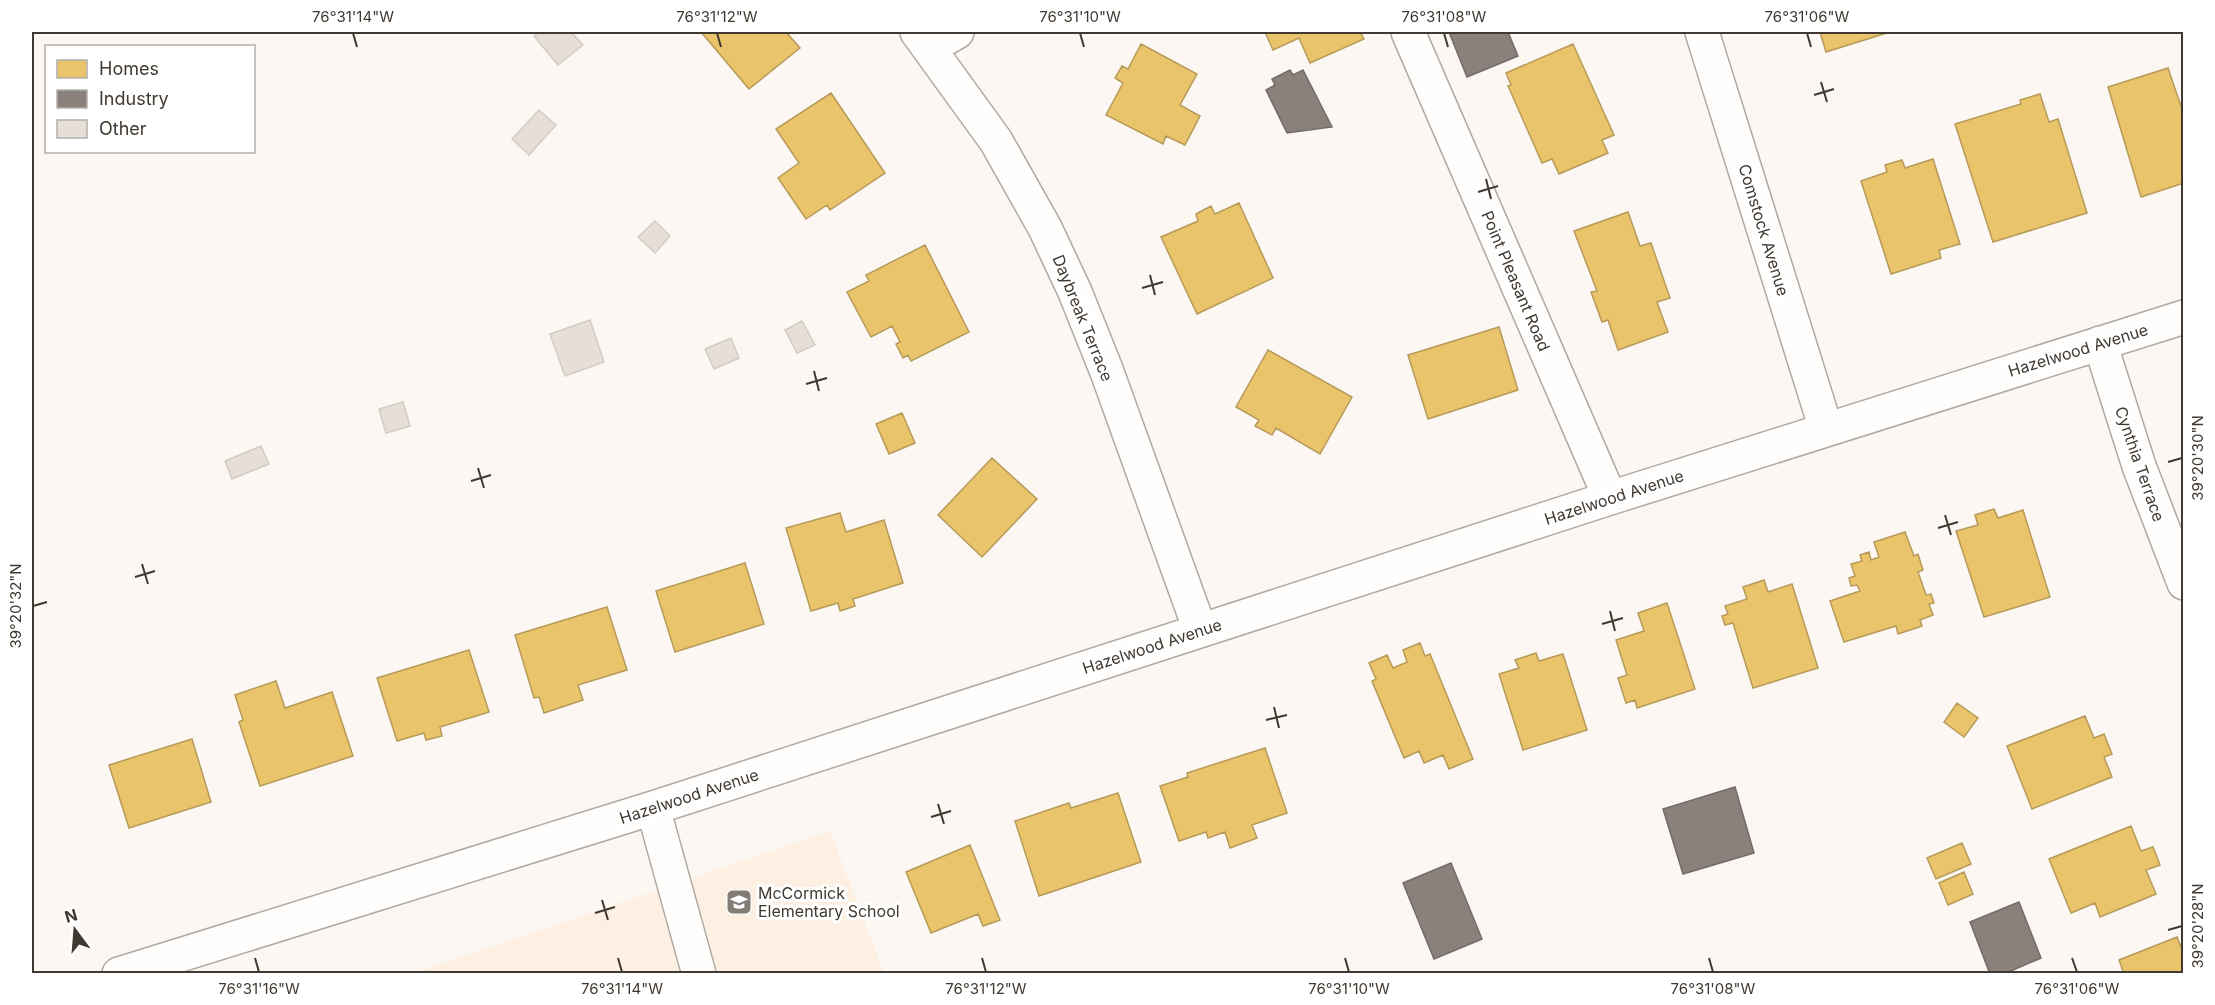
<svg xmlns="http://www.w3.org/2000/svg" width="2215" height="1005" viewBox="0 0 2215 1005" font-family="Inter,sans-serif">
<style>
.built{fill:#fdf0e3}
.homes{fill:#e9c46a;stroke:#b69a59;stroke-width:1.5}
.industry{fill:#8a817c;stroke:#746b66;stroke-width:1.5}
.building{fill:#e7ded6;stroke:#d2ccc6;stroke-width:1.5}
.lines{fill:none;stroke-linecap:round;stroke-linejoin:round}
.minor-casing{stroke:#aea9a3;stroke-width:36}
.minor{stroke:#fffefd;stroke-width:33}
.ticks{fill:none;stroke:#403931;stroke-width:2}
.labels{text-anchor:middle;stroke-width:6;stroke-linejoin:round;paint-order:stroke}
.street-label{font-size:16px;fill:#403931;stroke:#fff}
.poi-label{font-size:16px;fill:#403931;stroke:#fff;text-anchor:start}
.neatline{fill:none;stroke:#403931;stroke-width:2}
.ticks-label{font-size:15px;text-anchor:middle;fill:#403931}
</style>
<rect width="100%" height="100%" fill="#fcf7f2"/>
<path class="built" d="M830,831l54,142 -473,1z"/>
<path class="homes" d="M701,32h85l14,16 -51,41z
M1265,32h95l4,7 -54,24 -11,-25 -26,12z
M1820,32h70l-64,20z
M1141,44l56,30 -17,31 20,11 -15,29 -19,-9 -3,8 -57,-29 17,-32 -8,-5 7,-12 6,3z
M1573,44l41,91 -12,5 6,13 -49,21 -7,-15 -10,4 -34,-77 3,-1 -5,-12z
M2168,68l16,47v68l-43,14 -33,-110z
M831,93l54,80 -55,37 -3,-5 -21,14 -28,-41 21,-15 -23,-34z
M2040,94l9,28 9,-3 29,94 -94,29 -38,-118 66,-20 -1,-4z
M1933,159l27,85 -21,6 2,8 -50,16 -30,-93 26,-9 -2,-7 17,-5 3,8z
M1239,203l34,75 -76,36 -36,-77 37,-16 -2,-7 15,-8 4,8z
M1628,212l12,34 11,-3 19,55 -13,4 11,30 -50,18 -10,-30 -6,2 -11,-30 6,-1 -23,-60z
M925,245l44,87 -58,29 -3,-6 -5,3 -7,-14 4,-2 -8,-16 -21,11 -24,-45 22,-11 -3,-6z
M1499,327l19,63 -90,29 -20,-64z
M1268,350l84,47 -32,57 -44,-26 -4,7 -17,-9 4,-6 -23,-13z
M902,413l13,30 -26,11 -13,-30z
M992,458l45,41 -55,58 -44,-42z
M1994,509l4,9 25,-8 27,87 -66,20 -28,-86 22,-6 -3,-10z
M840,513l6,19 38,-12 19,63 -50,16 2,7 -15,5 -2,-8 -27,8 -25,-83z
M1905,532l9,24 4,-2 5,16 -5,2 8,23 5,-1 3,9 -5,1 4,11 -13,5 2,6 -24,8 -2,-8 -52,16 -14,-41 30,-10 -3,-6 -6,1 -2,-8 6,-2 -4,-12 11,-3 -2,-6 9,-3 2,8 8,-3 -5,-15z
M745,563l19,61 -89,28 -19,-61z
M1764,580l4,12 24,-8 26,84 -65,20 -20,-65 -8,2 -3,-9 6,-2 -3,-8 22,-7 -4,-12z
M1667,603l28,86 -58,19 -2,-8 -9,3 -8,-25 9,-3 -11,-35 28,-9 -6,-18z
M607,607l20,63 -49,15 5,15 -39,13 -5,-16 -5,1 -19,-63z
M1420,643l5,13 5,-2 43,105 -24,10 -6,-14 -19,8 -5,-12 -15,7 -32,-77 4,-2 -7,-16 18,-8 6,13 14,-6 -4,-12z
M469,650l20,62 -49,15 2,9 -16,4 -2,-7 -27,8 -20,-63z
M1536,653l3,8 24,-7 24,76 -64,20 -24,-76 20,-6 -4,-8z
M276,681l9,27 47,-16 21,64 -93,30 -21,-64 4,-2 -8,-25z
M1957,703l21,15 -14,19 -20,-15z
M2085,716l9,22 10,-4 8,20 -8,3 8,20 -80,32 -25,-63z
M192,739l19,63 -82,26 -20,-63z
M1265,748l22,65 -35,12 5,13 -27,10 -5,-16 -17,6 -2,-6 -27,9 -19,-55 28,-9 -1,-4z
M1118,793l23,69 -102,34 -24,-75 54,-18 2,5z
M2131,826l10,25 12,-4 7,18 -14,5 10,24 -56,23 -5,-14 -24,10 -22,-54z
M1962,843l9,21 -35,15 -9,-21z
M970,845l30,75 -17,6 -5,-12 -47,19 -25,-61z
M1964,872l9,22 -25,11 -9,-22z
M2177,937l7,17v20h-60l-5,-14z"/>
<path class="industry" d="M1449,32h59l10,24 -51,21z
M1290,70l3,5 10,-5 29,57 -45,6 -21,-43 9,-5 -3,-6z
M1735,787l19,66 -71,21 -20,-65z
M1451,863l31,76 -48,20 -31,-76z
M2019,902l22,56 -37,16h-14l-20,-52z"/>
<path class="building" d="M539,32h32l12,13 -25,20 -24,-29z
M539,110l17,15 -27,30 -17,-16z
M655,221l15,15 -15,17 -17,-16z
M590,320l14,42 -39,14 -15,-42z
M802,321l13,24 -18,8 -12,-23z
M731,338l8,20 -25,11 -9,-20z
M403,402l7,24 -24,7 -7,-24z
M261,446l8,18 -37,15 -7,-18z"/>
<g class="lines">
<g class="minor-casing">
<path id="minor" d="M917,32l79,109 49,87 30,64 32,80 93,258
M1408,32l202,466
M1702,32l124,397
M929,48l28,-16
M2100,343l39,123 45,117
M653,808l46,166
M119,974l534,-166 957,-310 574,-181"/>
</g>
<use href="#minor" class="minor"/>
</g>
<path class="ticks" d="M353,33l4,14M717,33l4,14M1080,33l4,14M1444,33l4,14M1807,33l4,14M1821,82l6,20M1814,95l20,-6M1486,179l5,20M1478,192l20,-6M1150,275l5,20M1142,288l21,-6M814,371l5,20M806,384l21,-6M2168,462l14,-4M478,468l6,20M471,481l20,-6M1945,515l6,20M1938,528l20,-6M142,564l6,20M135,577l20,-6M33,606l14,-4M1610,611l5,20M1602,624l21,-6M1274,707l5,21M1266,720l21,-5M938,804l6,20M931,817l20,-6M602,900l6,20M595,913l20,-6M2168,930l14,-4M255,958l4,14M618,958l4,14M982,958l4,14M1345,958l4,14M1709,958l4,14M2072,958l5,14"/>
<defs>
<g id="school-square" transform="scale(1.35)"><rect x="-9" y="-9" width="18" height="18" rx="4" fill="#827c75" stroke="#fff"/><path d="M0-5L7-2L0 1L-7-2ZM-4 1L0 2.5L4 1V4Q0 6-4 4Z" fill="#fff"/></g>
</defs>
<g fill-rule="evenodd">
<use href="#school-square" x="739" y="902"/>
</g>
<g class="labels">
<g class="street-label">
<text transform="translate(1764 230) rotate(73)" y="6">Comstock Avenue</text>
<text transform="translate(1516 281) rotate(67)" y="6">Point Pleasant Road</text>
<text transform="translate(1083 318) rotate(68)" y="6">Daybreak Terrace</text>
<text transform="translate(2078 350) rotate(-17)" y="6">Hazelwood Avenue</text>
<text transform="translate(2140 464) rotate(71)" y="6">Cynthia Terrace</text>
<text transform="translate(1614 497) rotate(-18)" y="6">Hazelwood Avenue</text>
<text transform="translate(1152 646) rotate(-18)" y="6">Hazelwood Avenue</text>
<text transform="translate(689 796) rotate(-18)" y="6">Hazelwood Avenue</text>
</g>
<g class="poi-label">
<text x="758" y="899">McCormick<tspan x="758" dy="18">Elementary School</tspan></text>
</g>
</g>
<rect width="2215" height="1005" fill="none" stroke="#ffffff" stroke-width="66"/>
<rect x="45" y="45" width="210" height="108" fill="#ffffff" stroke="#b3b0ad" stroke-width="1.5"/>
<rect x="57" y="60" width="30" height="18" fill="#e9c46a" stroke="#b3b0ad" stroke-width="1.5"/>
<text x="99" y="75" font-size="18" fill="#403931">Homes</text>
<rect x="57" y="90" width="30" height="18" fill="#8a817c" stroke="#b3b0ad" stroke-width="1.5"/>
<text x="99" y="105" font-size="18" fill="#403931">Industry</text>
<rect x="57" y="120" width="30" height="18" fill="#e7ded6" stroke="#b3b0ad" stroke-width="1.5"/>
<text x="99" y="135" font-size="18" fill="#403931">Other</text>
<g transform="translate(75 930) rotate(344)" stroke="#ffffff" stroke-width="4.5" paint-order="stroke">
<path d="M0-4.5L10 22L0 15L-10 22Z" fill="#403931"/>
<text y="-9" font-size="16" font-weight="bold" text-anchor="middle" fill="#403931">N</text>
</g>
<rect x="33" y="33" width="2149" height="939" class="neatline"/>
<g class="ticks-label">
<text x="353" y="22">76°31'14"W</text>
<text x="717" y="22">76°31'12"W</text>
<text x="1080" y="22">76°31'10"W</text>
<text x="1444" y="22">76°31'08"W</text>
<text x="1807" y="22">76°31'06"W</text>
<text transform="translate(2198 458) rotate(-90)" y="5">39°20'30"N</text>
<text transform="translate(16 606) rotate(-90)" y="5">39°20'32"N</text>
<text transform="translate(2198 926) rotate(-90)" y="5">39°20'28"N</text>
<text x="259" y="994">76°31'16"W</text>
<text x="622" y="994">76°31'14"W</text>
<text x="986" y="994">76°31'12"W</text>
<text x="1349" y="994">76°31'10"W</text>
<text x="1713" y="994">76°31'08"W</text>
<text x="2077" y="994">76°31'06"W</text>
</g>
</svg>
